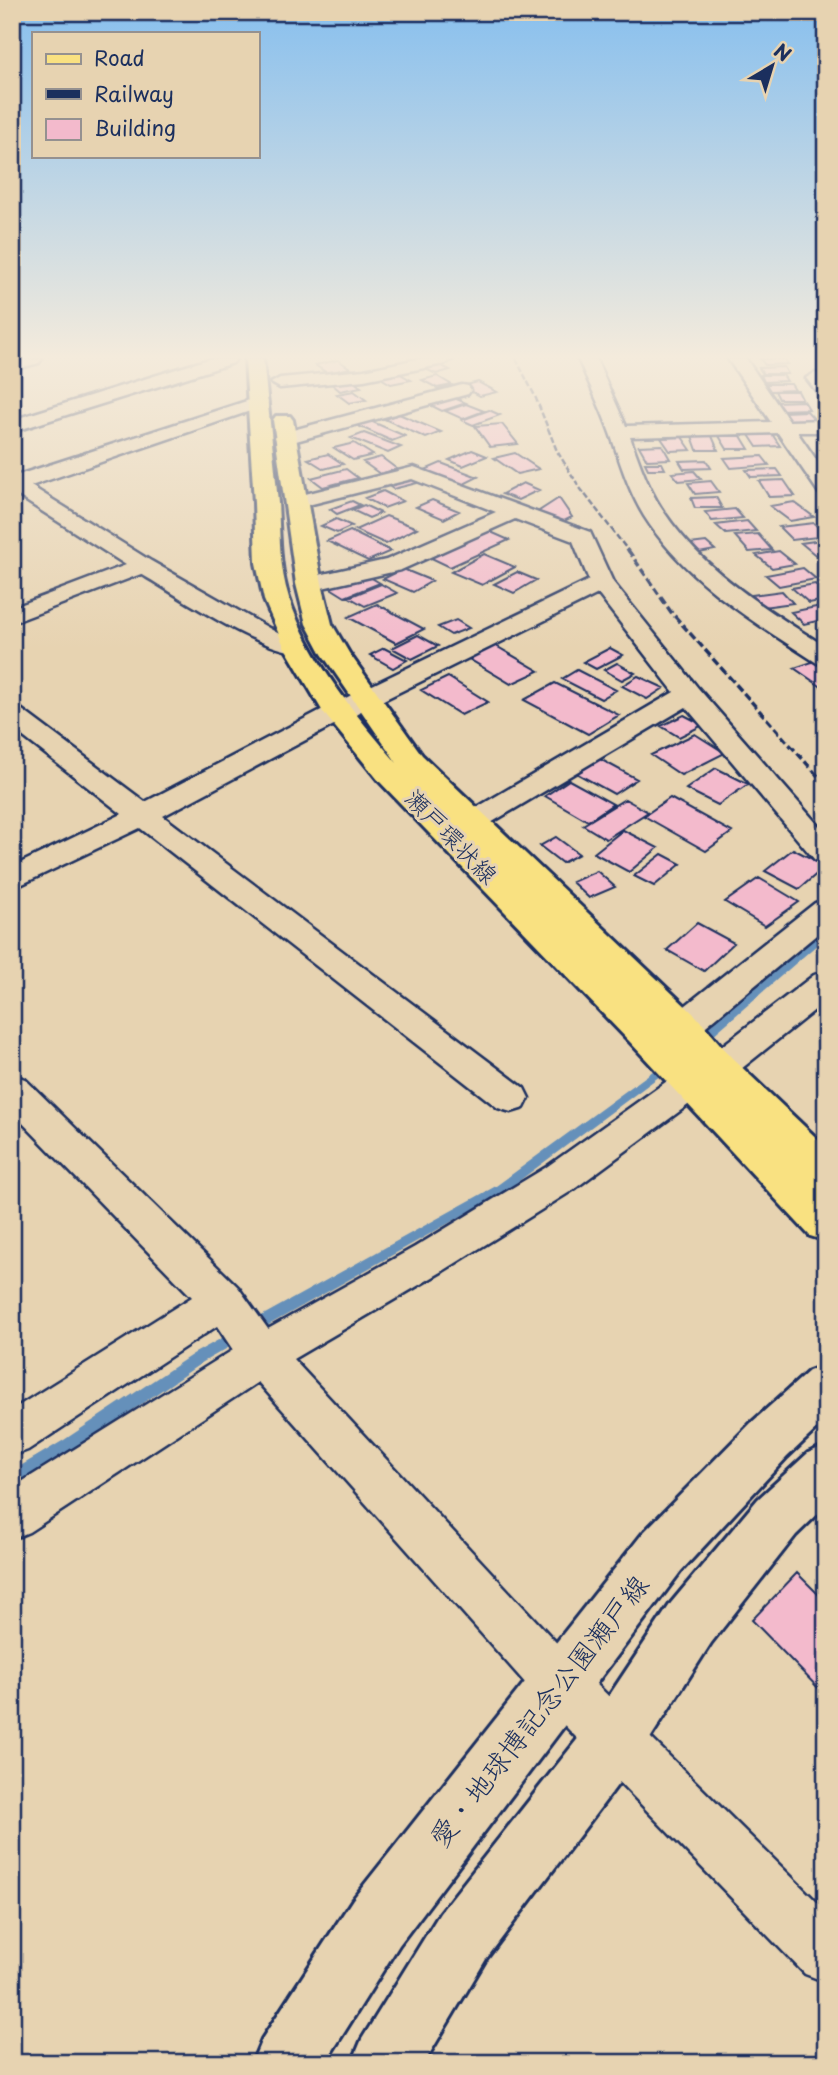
<svg xmlns="http://www.w3.org/2000/svg" width="838" height="2075" viewBox="0 0 838 2075" font-family="'Playpen Sans','Klee One',sans-serif">
<style>
.lines{fill:none;stroke-linecap:round;stroke-linejoin:round}
.stream{fill:#6590ba;fill-rule:evenodd}
.building{fill:#f3bacc;stroke:#1b2f5e;stroke-width:2}
.minor-casing{stroke:#1b2f5e;stroke-width:5}
.secondary-casing{stroke:#1b2f5e;stroke-width:6}
.primary-casing{stroke:#1b2f5e;stroke-width:6}
.minor{fill:#e7d3b1;fill-rule:evenodd}
.secondary{fill:#e7d3b1;fill-rule:evenodd}
.primary{fill:#f9e181;fill-rule:evenodd}
.rail-far1{stroke:#1b2f5e;stroke-width:2.5;stroke-dasharray:6 2.5;stroke-linecap:butt}
.rail{stroke:#1b2f5e;stroke-width:3.5;stroke-dasharray:8 3.5;stroke-linecap:butt}
.labels{text-anchor:middle;stroke-width:6;stroke-linejoin:round;paint-order:stroke}
.street-label{font-size:24px;fill:#1b2f5e;stroke:#e7d3b1}
.near-street-label{font-size:28px;fill:#1b2f5e;stroke:#e7d3b1}
</style>
<rect width="100%" height="100%" fill="#e7d3b1"/>
<filter id="ink" filterUnits="userSpaceOnUse"><feTurbulence type="fractalNoise" baseFrequency=".0143" numOctaves="2"/><feDisplacementMap in="SourceGraphic" scale="14" xChannelSelector="R" yChannelSelector="G"/><feConvolveMatrix kernelMatrix="1 2 1 2 8 2 1 2 1" color-interpolation-filters="sRGB"/></filter>
<g filter="url(#ink)">
<g class="lines">
<path class="stream" d="M826,929v8l-122,106h-8l-1,-3 1,-3 127,-107z
M668,1060l4,1 1,3 -1,3 -168,125 -301,170 -129,88 -62,36v-15l52,-31 129,-86 303,-168z"/>
</g>
<path class="building" d="M760,359h24l4,5 -23,1z
M338,360l12,8 -23,5 -12,-8z
M434,362l16,8 -14,4 -17,-8z
M784,367l4,7h-25l-4,-6z
M393,370l18,10 -20,4 -17,-10z
M761,375h22l4,6 -23,1z
M437,376l15,9 -15,3 -15,-8z
M347,377l14,10 -21,4 -13,-11z
M478,382l19,10 -17,4 -18,-10z
M766,384h25l4,6 -25,1z
M354,391l12,9 -17,3 -12,-9z
M775,391h23l4,8h-23z
M447,395l19,8 -24,8 -18,-9z
M804,401l5,8 -31,1 -5,-8z
M466,404l18,7 -21,8 -18,-8z
M489,410l11,5 -27,10 -11,-5z
M807,411l8,9 -24,2 -8,-10z
M399,414l42,18 -15,6 -42,-19z
M368,420l37,16 -13,5 -36,-16z
M502,424l16,20 -28,3 -15,-21z
M364,433l37,14 -13,6 -37,-15z
M772,434l8,12 -23,1 -8,-12z
M692,436h20l6,14h-21z
M719,436h22l8,13h-22z
M682,437l9,13 -21,1 -9,-13z
M354,443l19,12 -20,5 -19,-12z
M662,445l8,14 -23,1 -8,-14z
M472,450l15,6 -24,10 -14,-6z
M515,453l24,16 -22,5 -23,-16z
M328,454l15,10 -19,5 -16,-10z
M762,456l7,9 -38,3 -7,-10z
M381,457l16,12 -17,5 -17,-12z
M706,460l5,8 -27,1 -5,-8z
M441,463l37,14 -16,8 -37,-15z
M645,463h17l3,6h-17z
M346,469l12,9 -35,9 -12,-9z
M777,469l5,7 -31,1 -5,-7z
M694,471l7,8 -22,2 -7,-8z
M410,475l11,7 -28,7 -10,-7z
M784,480l11,16 -26,1 -10,-16z
M711,481l8,11 -24,2 -7,-11z
M523,483l16,7 -21,10 -16,-6z
M383,491l20,10 -19,7 -19,-10z
M716,497l6,11h-27l-4,-10z
M559,498l13,19 -10,5 -26,-9z
M432,500l27,11 -15,8 -28,-12z
M352,501l8,4 -23,9 -7,-5z
M794,502l20,15 -24,4 -20,-15z
M364,505l17,8 -12,5 -17,-8z
M735,509l8,9 -31,3 -7,-9z
M386,516l31,12 -31,16 -31,-14z
M336,519l16,7 -15,7 -16,-7z
M747,521l9,10 -30,3 -10,-9z
M814,523l12,13 -34,4 -13,-13z
M484,529l25,11 -59,27 -25,-12z
M350,531l41,20 -23,10 -41,-20z
M758,534l14,16 -23,2 -14,-16z
M821,540l5,4v13l-7,1 -18,-15z
M706,542l9,8 -16,3 -9,-9z
M779,551l16,13 -23,4 -16,-13z
M484,554l31,13 -33,18 -31,-13z
M803,568l13,11 -37,7 -13,-11z
M403,569l29,12 -19,11 -30,-13z
M517,572l19,8 -22,13 -20,-9z
M363,573l17,10 -35,14 -16,-10z
M381,584l16,9 -32,13 -16,-9z
M815,584l11,10v6l-17,3 -17,-15z
M782,591l11,12 -30,4 -11,-12z
M377,604l47,25 -28,14 -48,-26z
M826,605v14l-22,5 -13,-12z
M456,620l13,8 -18,7 -13,-8z
M418,635l20,11 -26,13 -20,-11z
M491,643l48,28 -28,13 -47,-28z
M384,648l23,12 -14,8 -23,-13z
M610,648l13,7 -27,14 -13,-7z
M815,661l11,7v19l-3,1 -29,-20z
M617,663l18,10 -13,7 -18,-10z
M577,670l39,20 -15,9 -39,-20z
M638,676l26,12 -17,11 -25,-13z
M448,677l40,25 -27,13 -40,-25z
M555,683l64,32 -31,19 -64,-34z
M684,715l19,10 -24,12 -18,-11z
M695,734l30,19 -44,22 -30,-20z
M598,758l39,21 -23,15 -40,-22z
M716,768l32,16 -30,21 -32,-16z
M569,780l44,24 -25,17 -43,-25z
M670,798l62,34 -26,19 -62,-35z
M625,799l23,13 -42,27 -23,-14z
M623,830l35,18 -29,24 -35,-19z
M556,837l23,17 -17,9 -22,-17z
M793,849l33,17 -27,23 -34,-18z
M662,854l19,10 -27,22 -20,-10z
M597,871l18,16 -26,11 -17,-16z
M759,878l40,24 -34,24 -40,-24z
M697,923l37,20 -30,28 -37,-21z
M797,1573l29,29v94l-74,-76z"/>
<g class="lines">
<g class="minor-casing">
<path id="minor" d="M42,359l-3,4 -27,7v-10z
M209,359h27l-3,4 -221,69v-12z
M418,359h35l-9,5 -80,16 -84,8 -9,-5 9,-5 84,-8z
M578,359h18l30,67 145,-4 -43,-63h18l43,62 37,-1v12h-29l29,42v21l-7,-2 -41,-60 -148,4c10,27 19,55 36,78 40,58 102,95 160,132v18l-9,-2c-63,-41 -132,-82 -173,-147 -16,-26 -24,-55 -34,-83 -9,-25 -21,-50 -32,-74z
M815,373c13,3 11,13 11,24l-6,-1 -14,-18z
M462,385l6,1 3,4 -3,4 -183,50 -10,-6 3,-4z
M259,397l6,1 3,4 -3,4 -234,80 120,75 130,74 26,6 3,5 -3,5c-36,9 -131,-57 -166,-77l-129,49v-15l114,-43 -114,-73v-15z
M414,467l176,65 23,50 85,106 128,146v28l-11,-2 -129,-153 -202,120 -10,3 -10,-3 -5,-6 5,-6 210,-123 -76,-98 -251,124 -184,98 361,272 5,10 -5,10 -13,4 -13,-4 -358,-280 -128,61v-22l110,-53 -110,-86v-21l9,2 124,93 184,-96 260,-126 -16,-39 -58,-22 -114,51 -92,21 -8,-2 -4,-5 4,-5 85,-19 110,-48 -84,-33 -116,29 -7,-2 -3,-4 3,-4z
M826,900v27l-131,108 -12,4 -12,-4 -5,-9 5,-9 144,-114z
M826,971v30l-95,76 -13,4 -13,-4 -5,-9 5,-9 109,-84z
M690,1070l13,4 5,10 -5,10 -130,96 -130,81 -150,88 286,308 247,244v71l-21,-8 -262,-271 -285,-321 -229,150 -17,7v-51l221,-138 -16,-24 -189,124 -16,6v-46l180,-113 -180,-185v-37l13,4 213,208 30,42 147,-82 130,-79 132,-94z"/>
</g>
<g class="secondary-casing">
<path id="secondary" d="M826,1365v55l-39,37 -106,114 -282,374 -74,118h-73l10,-24 91,-140 290,-366 108,-110 58,-52z
M826,1445v61l-30,29 -85,108 -74,116 -151,200 -62,104h-72l10,-24 78,-126 155,-196 76,-114 87,-104 50,-46z"/>
</g>
<g class="primary-casing">
<path id="primary" d="M245,359h18c5,48 11,96 15,144 2,33 1,64 11,95 21,63 66,116 108,165l-75,-109 -16,-30 -10,-40 -23,-164 3,-4h14l3,4 29,164 10,40 17,29 73,102 274,261 36,42 94,89v44l-5,-1 5,4v47l-16,-5 -180,-194 -251,-261 -56,-69 -39,-66 -20,-46 -8,-37 -2,-60z"/>
</g>
<use href="#minor" class="minor"/>
<use href="#secondary" class="secondary"/>
<use href="#primary" class="primary"/>
<path class="rail-far1" d="M516,359l19,37 22,55 23,37 49,64"/>
<path class="rail" d="M628,550l43,62 155,173"/>
</g>
</g>
<linearGradient id="sky" x2="0" y2="1"><stop stop-color="#87bfee"/><stop offset="0.55" stop-color="#f4ebdc"/><stop offset="1" stop-color="#f4ebdc" stop-opacity="0"/></linearGradient>
<rect width="838" height="649" fill="url(#sky)"/>
<g class="labels">
<g class="street-label">
<text transform="translate(451 837) rotate(46)" y="8">瀬戸環状線</text>
</g>
<g class="near-street-label">
<text transform="translate(539 1711) rotate(-52)" y="10">愛・地球博記念公園瀬戸線</text>
</g>
</g>
<rect width="838" height="2075" fill="none" stroke="#e7d3b1" stroke-width="42"/>
<rect x="21" y="21" width="796" height="2033" fill="none" stroke="#1b2f5e" stroke-width="2.5" filter="url(#ink)"/>
<rect x="32" y="32" width="228" height="126" fill="#e7d3b1" stroke="#959190" stroke-width="2"/>
<rect x="46" y="54" width="35" height="10" fill="#f9e181" stroke="#959190" stroke-width="2"/>
<text x="94" y="66" font-size="21" fill="#1b2f5e">Road</text>
<rect x="46" y="89" width="35" height="10" fill="#1b2f5e" stroke="#959190" stroke-width="2"/>
<text x="94" y="102" font-size="21" fill="#1b2f5e">Railway</text>
<rect x="46" y="119" width="35" height="21" fill="#f3bacc" stroke="#959190" stroke-width="2"/>
<text x="94" y="136" font-size="21" fill="#1b2f5e">Building</text>
<g transform="translate(772 66) rotate(38)" stroke="#e7d3b1" stroke-width="5" paint-order="stroke">
<path d="M0-5L12 26L0 18L-12 26Z" fill="#1b2f5e"/>
<text y="-10" font-size="19" font-weight="bold" text-anchor="middle" fill="#1b2f5e">N</text>
</g>
</svg>
